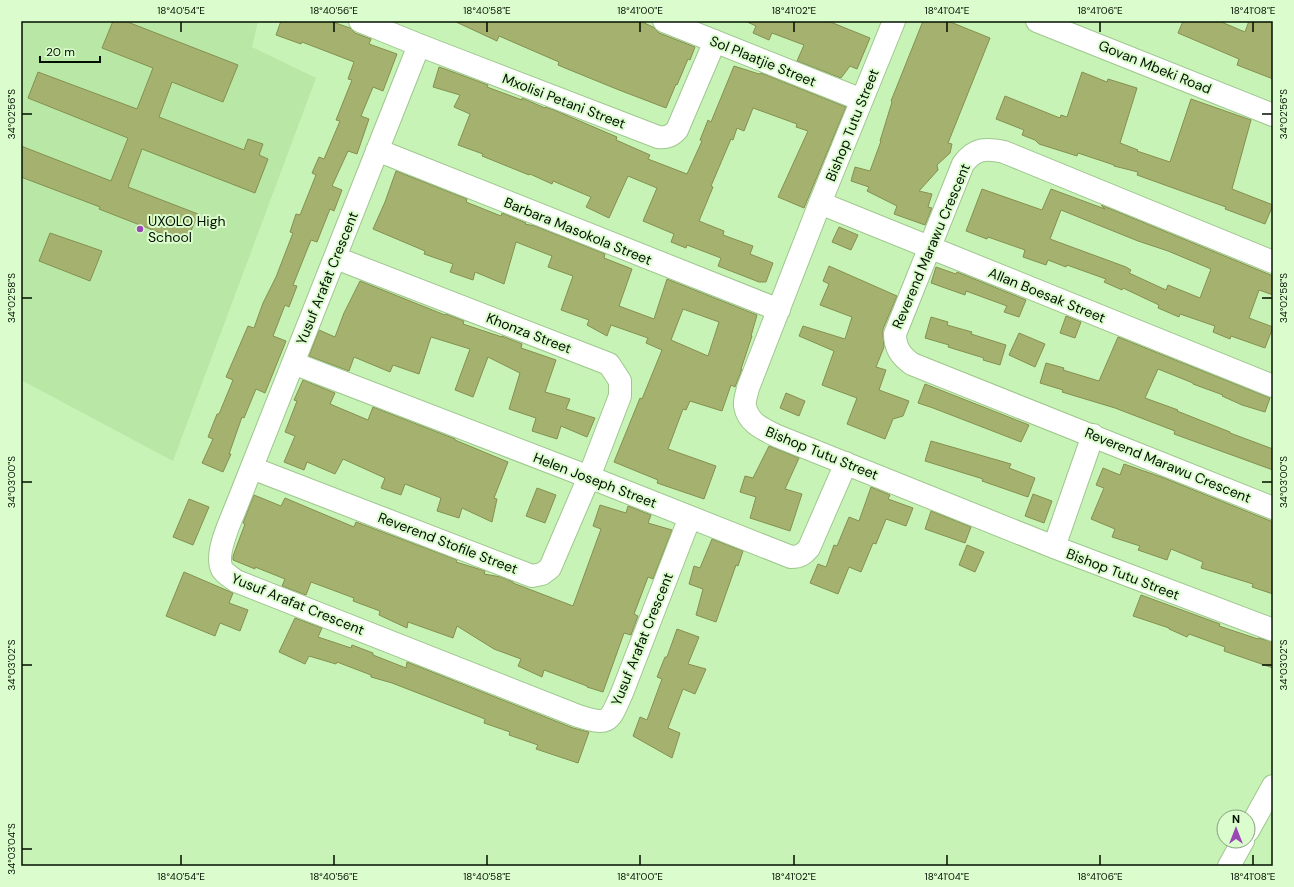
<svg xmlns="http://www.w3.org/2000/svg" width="1294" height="887" viewBox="0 0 1294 887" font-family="'DM Sans',sans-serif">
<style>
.built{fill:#b8e7a6}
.building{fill:#a5b16e;stroke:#85904e;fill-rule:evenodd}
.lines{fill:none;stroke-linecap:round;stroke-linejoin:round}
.minor-casing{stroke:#9ec78d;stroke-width:24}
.tertiary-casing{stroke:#9ec78d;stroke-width:24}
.minor{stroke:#fff;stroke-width:22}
.tertiary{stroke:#fff;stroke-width:22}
.ticks{fill:none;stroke:#030f00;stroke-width:1.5}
.poi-dot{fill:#9b48b7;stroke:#dbfdcd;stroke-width:1.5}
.labels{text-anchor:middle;stroke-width:4;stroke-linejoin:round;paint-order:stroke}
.street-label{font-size:14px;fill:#030f00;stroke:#dbfdcd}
.poi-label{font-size:14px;fill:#030f00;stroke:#dbfdcd;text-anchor:start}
.neatline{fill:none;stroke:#030f00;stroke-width:1.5}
.ticks-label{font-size:10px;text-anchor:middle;fill:#030f00}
</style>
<rect width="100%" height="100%" fill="#c8f3b7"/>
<path class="built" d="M21,21h237l-6,26 64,31 -143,383 -152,-81z"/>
<path class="building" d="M113,21h12l113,44 -15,37 -51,-20 -13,35 85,33 4,-11 15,5 -4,11 9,4 -13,34 -113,-44 -14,38 70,27 -12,29 -87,-34 1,-2 -79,-30v-31l90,35 17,-43 -100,-40 10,-26 99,37 16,-41 -51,-20z
M281,21h49l20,7 5,5 16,6 -2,5 28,10 -14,37 -10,-4 -12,29 8,3 -12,35 -9,-3 -16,35 10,4 -8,21 -4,-2 -13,33 -6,-2 -18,45 4,1 -8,21 -4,-2 -12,31 13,5 -21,52 -9,-4 -12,29 -2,-1 -13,37h2l-8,18 -21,-9 11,-24 -5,-2 9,-23h2l14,-34 -7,-3 22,-51 6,2 9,-25 13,-26 17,-44 -3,-1 6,-18 4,1 16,-40 -4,-2 7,-16 5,2 16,-38 -4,-1 16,-40 -4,-1 6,-17 -52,-20 -1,2 -25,-9z
M454,21h186l13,6 6,6 36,14 -5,13 -2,-1 -11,26 -1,-1 -10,24 -47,-18 -54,-22 -7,-3 1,-3 -60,-26 -2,5z
M745,21h83l42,17 -13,31 -7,-3 -9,12 -44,-17 7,-16 -32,-12 -3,7 -16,-7 3,-7z
M923,21h25l42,17 -42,105 4,1 -2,9 -13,12 1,5 -19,21 13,3 -4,13 4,1 -7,17 -31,-11 3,-8 -30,-15 2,-4 -18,-6 4,-14 15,4 11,-30h-1l12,-39 -1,-1z
M1183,21h36l26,11 4,-11h24v58l-36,-14 2,-6 -61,-26z
M734,66l25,8 2,-1 85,34 -42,101 -26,-11 30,-66 -12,-4 1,-3 -44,-16 -9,23 -7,-3 -4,12 -2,-1 -20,47 2,1 -14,34 25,10 -1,4 30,11 -3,8 23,9 -7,19h-7l-41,-16 3,-8 -34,-13 -1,3 -15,-6 3,-8 -31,-13 14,-33 -29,-12 -19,42 -23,-11 5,-10 -38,-16 -1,3 -22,-10 -1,1 -47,-19 1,-2 -25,-9 12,-31 -16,-7 6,-12 -27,-8 6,-20 6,2 43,16 -1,2 35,13v-2l23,10v-1l9,3 63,27 -1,3 34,15 -2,4 39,15 15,-33 -2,-1 8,-20 3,2z
M1082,72l25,10 1,-3 29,9 -17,55 18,7 -1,1 33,11 21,-63 60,21 -19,69 41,16 -8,19 -40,-15 1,-2 -89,-32 1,-3 -24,-6v-1l-36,-12 -1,3 -38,-12 -4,-4 -13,-5 2,-5 -28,-11 9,-23 55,22 1,-3 6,2z
M396,171l71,28 -1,3 35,14 1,-3 24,10 -1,1 10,2 70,28 -1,4 28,11 -13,37 35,13 13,-40 90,36 -6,21h1l-11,33h1l-7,18 -4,-2 -9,26 -32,-10 -4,9 -3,-1 -15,40 48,17 -12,33 -47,-16 1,-3 -44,-18 26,-64 2,1 20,-49 -16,-7 2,-5 -37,-13 -4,11 -20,-11 2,-5 -28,-10 12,-34 -25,-9 4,-11 -36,-14 -12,42 -29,-12 -2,8 -23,-8 3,-8 -29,-10 1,-3 -52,-22 12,-27zM683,309l36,13 -11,34 -37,-16z
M982,189l60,21 9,-21 54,20 -4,-4 172,71v19l-14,-5 -10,28 24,9 -8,21 -34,-12 -1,3 -17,-7 2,-6 -35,-12 -1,3 -21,-9 1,-3 -36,-17 -1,2 -18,-8 2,-3 -39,-14 -1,2 -18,-7 -2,5 -23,-8 2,-7 -37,-13 -1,2 -21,-8zM1061,210l77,31 30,10 43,18 -11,29 -32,-13 -2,5 -37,-17 2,-3 -5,-3 -76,-28z
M839,227l19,8 -7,15 -19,-8z
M50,233l52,18 -12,30 -51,-20z
M829,266l68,30 -14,33v6l1,12 -8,20 10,3 -7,20 30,11 -6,15 -10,3 -8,20 -38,-15 10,-26 -35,-13 12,-34 -35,-15 4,-10 42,13 7,-22 -32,-12 9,-21 -6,-3z
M936,267l20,7 1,-2 69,28 -7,17 -15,-5 3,-6 -41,-15 -1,4 -34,-12z
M360,281l85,34 1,-1 18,7 -1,3 39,13v-1l20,8 -1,4 35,12 -11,32 25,7 -4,10 29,9 -8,19 -26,-11 -4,13 -25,-8 4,-13 -27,-9 11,-36 -32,-16 -15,40 -18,-7 15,-41 -39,-12 -12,37 -26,-9 -3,7 -36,-15 -5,14 -40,-15 10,-26 16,7 9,-24z
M1066,316l15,6 -6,16 -15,-5z
M931,317l17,5 -1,3 25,7 -1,2 35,11 -6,20 -17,-5 1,-2 -36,-11 1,-2 -24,-7z
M1019,333l26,11 -10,23 -26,-12z
M1118,337l152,61 -5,14 -23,-7 -20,-9 1,-1 -30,-11v-1l-35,-14 -13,29 33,12 -1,1 53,21v1l43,16v21l-99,-36 1,-3 -60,-23 -53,-16 1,-2 -23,-7 6,-20 18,5 -1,2 36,11z
M303,380l32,13 -5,11 38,16 5,-13 82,32v1l53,22 -14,36 3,1 -5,23 -30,-14 -3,10 -22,-7 4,-13 -36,-14 -4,11 -20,-7 4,-10 -42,-19 -8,15 -28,-12 -3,8 -20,-8 11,-26 -10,-4 12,-31 -3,-1z
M925,384l104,41 -8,17 -88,-34 -15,-5z
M786,393l19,8 -6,15 -19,-8z
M931,441l80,23 -2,4 26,10 -7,19 -46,-16 1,-2 -58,-18z
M769,446l30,12 -14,31 17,5 -12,37 -40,-13 6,-21 -16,-5 5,-16 8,2z
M1124,464l40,14 109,44v72l-21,-7 1,-3 -52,-16 2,-6 -32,-13 -4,11 -29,-10 2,-4 -28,-9 3,-8 -24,-10 13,-31 -8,-3 7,-17 17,7z
M871,487l19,8 -2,4 25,9 -7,18 -20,-7 -10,25 -3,-1 -12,29 -12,-5 -11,27 -28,-11 8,-19 8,3 8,-22 3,1 12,-29 10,4z
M537,488l19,7 -11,28 -19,-7z
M1033,494l19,7 -8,22 -19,-7z
M254,495l27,11 4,-8 69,29 2,-5 101,38 -1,2 29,9 -1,3 17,3 12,5v1l60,23 28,-77 -8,-3 7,-21 26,8 2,-7 23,9 -3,8 24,7 -19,49 -5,-2 -14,37 4,2 -7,19 -7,-2 -21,59 -16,-5v-1l-43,-16 -2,7 -24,-11 3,-7 -27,-10 -37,-23 -4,12 -45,-16 -1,6 -28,-13 1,-4 -27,-10 1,-3 -43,-16 -5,13 -24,-9 3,-7 -30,-12v2l-22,-9v-4l12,-32 -2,-1z
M189,499l20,8 -16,38 -20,-8z
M931,511l40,16 -6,16 -40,-14z
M712,539l31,12 -5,15 -2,-1 -20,57 -20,-7 7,-26 -14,-5 5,-18 6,2z
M967,545l17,7 -9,20 -16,-7z
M184,572l49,21 -4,10 19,7 -8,21 -20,-8 -5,13 -49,-20z
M1141,595l79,29 -1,2 39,13v-1l15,4v26l-49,-17 1,-4 -36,-13 -2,3 -18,-8v-1l-36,-12z
M295,618l27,10 -4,9 33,11 1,-3 21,8v2l33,13 1,-6 166,66 16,4 -11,31 -42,-14 2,-4 -29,-10 1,-3 -26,-9 1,-4 -93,-36 -21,-6v-2l-34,-13 -1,2 -27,-8 -4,8 -26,-12z
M677,629l22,8 -11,27 18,5 -11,25 -12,-5 -15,39 12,5 -8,25 -39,-22 7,-19 7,3 15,-41 -5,-2 8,-20h2z"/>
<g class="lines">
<g class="minor-casing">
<path id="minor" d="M360,21l59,24 239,92c9,1 13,-1 19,-7l38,-89
M664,21l198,79
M894,21l-74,182 -72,185c-1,5 -4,13 -3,18 3,17 18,23 32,30l277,111 219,83
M1037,21l236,94
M419,45l-181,457c-6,16 -24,51 -16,67 3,5 9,8 14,12l342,135c32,10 31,6 44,-23l68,-176
M377,150l402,160
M820,203l453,183
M1273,262l-269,-110c-18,-4 -29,-4 -41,12l-68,170c0,14 6,22 17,30l361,144
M293,363l296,114 202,80c9,0 13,-3 18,-9l37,-85
M252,468l280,108 10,-2 8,-6 39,-91 31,-81v-15l-11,-17 -273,-106
M1054,547l39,-112"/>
</g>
<g class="tertiary-casing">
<path id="tertiary" d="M1248,831l25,-45
M1229,866l14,-25"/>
</g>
<use href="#minor" class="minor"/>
<use href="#tertiary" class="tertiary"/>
</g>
<path class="ticks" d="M181,22v10M334,22v10M487,22v10M640,22v10M794,22v10M947,22v10M1100,22v10M1253,22v10M22,114h10M1262,114h10M22,298h10M1262,298h10M22,482h10M1262,482h10M22,665h10M1262,665h10M22,849h10M181,855v10M334,855v10M487,855v10M640,855v10M794,855v10M947,855v10M1100,855v10M1253,855v10"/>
<circle class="poi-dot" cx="140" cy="229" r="4"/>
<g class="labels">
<g class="street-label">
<text transform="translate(763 61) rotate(22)" y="5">Sol Plaatjie Street</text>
<text transform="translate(1155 67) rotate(22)" y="5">Govan Mbeki Road</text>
<text transform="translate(564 101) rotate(21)" y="5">Mxolisi Petani Street</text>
<text transform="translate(852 125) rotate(-68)" y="5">Bishop Tutu Street</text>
<text transform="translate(578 231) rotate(22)" y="5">Barbara Masokola Street</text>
<text transform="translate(931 246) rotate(-67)" y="5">Reverend Marawu Crescent</text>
<text transform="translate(327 278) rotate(-68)" y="5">Yusuf Arafat Crescent</text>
<text transform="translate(1047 295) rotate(22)" y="5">Allan Boesak Street</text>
<text transform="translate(529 333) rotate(21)" y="5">Khonza Street</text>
<text transform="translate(822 453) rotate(22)" y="5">Bishop Tutu Street</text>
<text transform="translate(1168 465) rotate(22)" y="5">Reverend Marawu Crescent</text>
<text transform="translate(595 480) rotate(21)" y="5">Helen Joseph Street</text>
<text transform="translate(448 543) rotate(21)" y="5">Reverend Stofile Street</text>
<text transform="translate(1123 574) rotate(21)" y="5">Bishop Tutu Street</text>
<text transform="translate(298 604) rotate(22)" y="5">Yusuf Arafat Crescent</text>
<text transform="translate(642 639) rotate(-68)" y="5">Yusuf Arafat Crescent</text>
</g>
<g class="poi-label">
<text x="148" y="226">UXOLO High<tspan x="148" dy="16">School</tspan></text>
</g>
</g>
<rect width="1294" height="887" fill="none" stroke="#dbfdcd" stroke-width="44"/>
<g transform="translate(1236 829)"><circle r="19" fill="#dbfdcd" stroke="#859e7b"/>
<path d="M0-3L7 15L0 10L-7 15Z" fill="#9b48b7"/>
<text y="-6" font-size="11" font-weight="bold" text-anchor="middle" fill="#030f00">N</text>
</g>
<path d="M40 56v6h60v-6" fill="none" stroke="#030f00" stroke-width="2"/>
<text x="46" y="56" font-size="12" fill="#030f00" stroke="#dbfdcd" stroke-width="3" paint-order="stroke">20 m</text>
<rect x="22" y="22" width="1250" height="843" class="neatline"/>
<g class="ticks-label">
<text x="181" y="14">18°40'54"E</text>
<text x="334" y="14">18°40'56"E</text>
<text x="487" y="14">18°40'58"E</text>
<text x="640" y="14">18°41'00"E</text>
<text x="794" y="14">18°41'02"E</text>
<text x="947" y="14">18°41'04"E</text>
<text x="1100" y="14">18°41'06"E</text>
<text x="1253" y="14">18°41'08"E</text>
<text transform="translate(11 114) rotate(-90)" y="4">34°02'56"S</text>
<text transform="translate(1283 114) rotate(-90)" y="4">34°02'56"S</text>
<text transform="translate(11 298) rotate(-90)" y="4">34°02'58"S</text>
<text transform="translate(1283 298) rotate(-90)" y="4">34°02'58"S</text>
<text transform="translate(11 482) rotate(-90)" y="4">34°03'00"S</text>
<text transform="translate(1283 482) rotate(-90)" y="4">34°03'00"S</text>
<text transform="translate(11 665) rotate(-90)" y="4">34°03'02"S</text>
<text transform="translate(1283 665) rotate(-90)" y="4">34°03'02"S</text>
<text transform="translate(11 849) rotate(-90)" y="4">34°03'04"S</text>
<text x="181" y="880">18°40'54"E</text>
<text x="334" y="880">18°40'56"E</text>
<text x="487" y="880">18°40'58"E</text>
<text x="640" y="880">18°41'00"E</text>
<text x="794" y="880">18°41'02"E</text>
<text x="947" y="880">18°41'04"E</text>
<text x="1100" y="880">18°41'06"E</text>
<text x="1253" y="880">18°41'08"E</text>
</g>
</svg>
